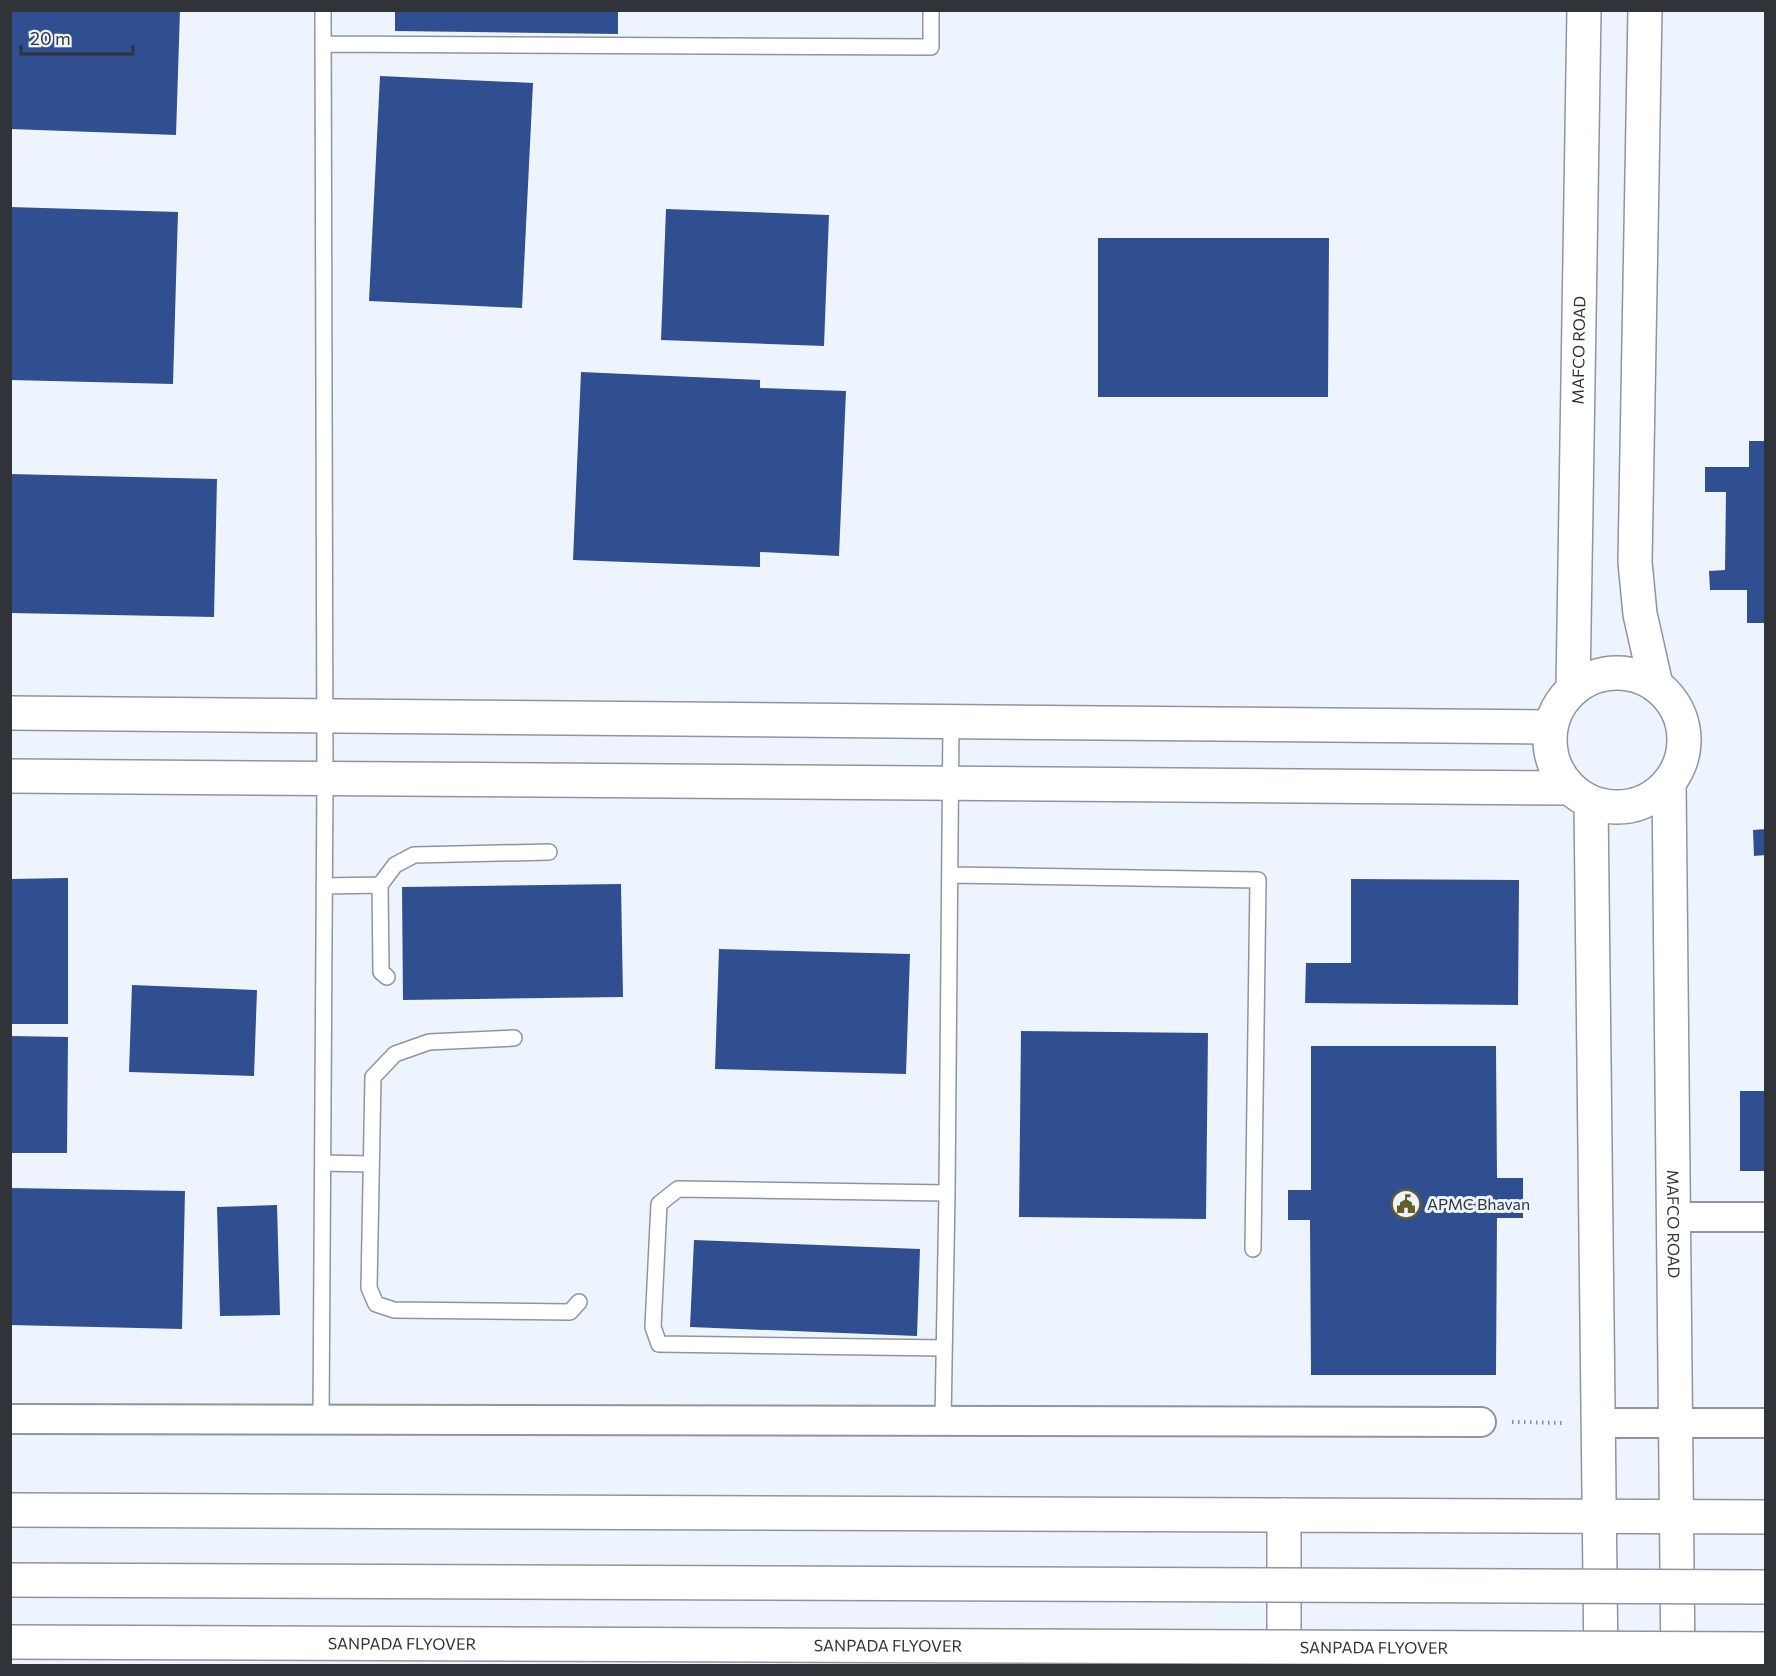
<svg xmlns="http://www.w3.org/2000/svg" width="1776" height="1676" viewBox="0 0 1776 1676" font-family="Commissioner,sans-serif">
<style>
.building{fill:#304f90}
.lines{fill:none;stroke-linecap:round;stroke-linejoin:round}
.service-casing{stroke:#8e95a1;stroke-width:18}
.minor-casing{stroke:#8e95a1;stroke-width:32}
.tertiary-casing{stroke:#8e95a1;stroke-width:36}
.secondary-casing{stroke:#8e95a1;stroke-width:36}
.motorway-casing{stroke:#8e95a1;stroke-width:36}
.path{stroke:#888c94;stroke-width:4;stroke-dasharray:1.5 4.5;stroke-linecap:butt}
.service{stroke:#fff;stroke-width:15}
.minor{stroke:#fff;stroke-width:28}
.tertiary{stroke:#fff;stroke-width:33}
.secondary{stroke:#fff;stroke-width:33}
.motorway{stroke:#fff;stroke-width:33}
.motorway-bridge-casing{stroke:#8e95a1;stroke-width:36;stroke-linecap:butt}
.motorway-bridge{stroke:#fff;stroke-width:33}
.labels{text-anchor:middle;stroke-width:6;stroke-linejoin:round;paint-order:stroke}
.street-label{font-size:16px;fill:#303338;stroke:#eef4fe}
.poi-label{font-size:16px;fill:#303338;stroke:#eef4fe;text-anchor:start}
</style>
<rect width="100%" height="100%" fill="#eef4fe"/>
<path class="building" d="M10,10h170l-4,125 -166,-6z
M395,10h223v24l-223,-3z
M380,76l153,7 -11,225 -153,-7z
M10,207l168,5 -5,172 -163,-4z
M666,209l163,6 -5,131 -163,-6z
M1098,238h231l-1,159h-230z
M581,372l179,8v8l86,3 -7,165 -79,-4v15l-187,-7z
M1749,441h17v182h-19v-33h-37l-1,-19 16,-1 1,-78h-21v-25h44z
M10,474l207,5 -3,138 -204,-4z
M1766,829v26l-12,1 -1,-26z
M68,878v146h-58v-145z
M1351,879l168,1 -1,125 -213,-2 1,-40h45z
M621,884l2,113 -220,3 -1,-113z
M719,949l191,5 -4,120 -191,-5z
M132,985l125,5 -3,86 -125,-4z
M1021,1031l187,2 -2,186 -187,-2z
M10,1036l58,1 -1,116h-57z
M1311,1046h185l1,132h26v40h-26l-1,157h-185l-1,-155h-22v-30h23z
M1740,1091h26v80h-26z
M10,1188l175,3 -3,138 -172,-4z
M277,1205l3,110 -60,1 -3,-109z
M694,1240l226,9 -3,87 -227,-9z"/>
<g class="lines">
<g class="service-casing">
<path id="service" d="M323,44l608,3v-37
M950,875l308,5 -5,369
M380,885l1,87 6,5
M324,886l56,-1 15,-20 19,-10 135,-3
M514,1038l-85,4 -34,12 -22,23 -4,211 7,16 18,6 176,2 9,-10
M323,1163l48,1
M944,1348l-285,-4 -6,-17 6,-123 19,-15 269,4
M321,1420l4,-641 -2,-769
M943,1421l4,-228 4,-472"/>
</g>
<g class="minor-casing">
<path id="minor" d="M1674,1217h92
M10,1419l1471,3
M1598,1423h168"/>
</g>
<g class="tertiary-casing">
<path id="tertiary" d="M10,713l1540,14
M10,776l1559,12"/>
</g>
<g class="secondary-casing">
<g id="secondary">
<path d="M1645,10l-10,552 5,52 16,71"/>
<circle cx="1617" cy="740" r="67"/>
<path id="s1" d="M1573,689l11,-679"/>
<path id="s2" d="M1669,783l9,883"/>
<path d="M1591,803l10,863"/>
</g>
</g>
<g class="motorway-casing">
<path id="motorway" d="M10,1510l1756,7
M1284,1666v-151"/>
</g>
<path class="path" d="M1512,1422l52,1"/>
<use href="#service" class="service"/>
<use href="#minor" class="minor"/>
<use href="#tertiary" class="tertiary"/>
<use href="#secondary" class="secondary"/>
<use href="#motorway" class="motorway"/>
<g class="motorway-bridge-casing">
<g id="motorway-bridge">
<path d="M10,1580l1756,7"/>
<path id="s3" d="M10,1642l1756,7"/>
</g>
</g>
<use href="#motorway-bridge" class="motorway-bridge"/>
</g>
<defs>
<g id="civic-ring" transform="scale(1.5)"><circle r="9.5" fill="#eef4fe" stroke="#655d29" stroke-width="1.5"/><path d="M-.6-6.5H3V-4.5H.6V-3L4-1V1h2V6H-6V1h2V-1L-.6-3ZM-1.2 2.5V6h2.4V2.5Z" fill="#655d29"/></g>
</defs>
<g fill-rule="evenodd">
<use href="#civic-ring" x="1406" y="1204"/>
</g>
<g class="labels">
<g class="street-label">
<text dy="6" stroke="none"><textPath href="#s1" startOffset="339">MAFCO ROAD</textPath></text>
<text dy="6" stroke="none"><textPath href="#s2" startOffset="441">MAFCO ROAD</textPath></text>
<text dy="6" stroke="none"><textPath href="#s3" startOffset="392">SANPADA FLYOVER</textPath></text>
<text dy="6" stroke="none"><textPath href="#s3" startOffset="878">SANPADA FLYOVER</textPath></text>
<text dy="6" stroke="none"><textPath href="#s3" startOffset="1364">SANPADA FLYOVER</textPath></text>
</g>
<g class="poi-label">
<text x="1427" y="1210">APMC Bhavan</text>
</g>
</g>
<rect width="1776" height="1676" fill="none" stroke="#303338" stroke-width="24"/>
<path d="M21 45v9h112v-9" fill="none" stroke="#303338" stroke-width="3"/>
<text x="30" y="45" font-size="18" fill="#303338" stroke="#eef4fe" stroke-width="4.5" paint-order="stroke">20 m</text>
</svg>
